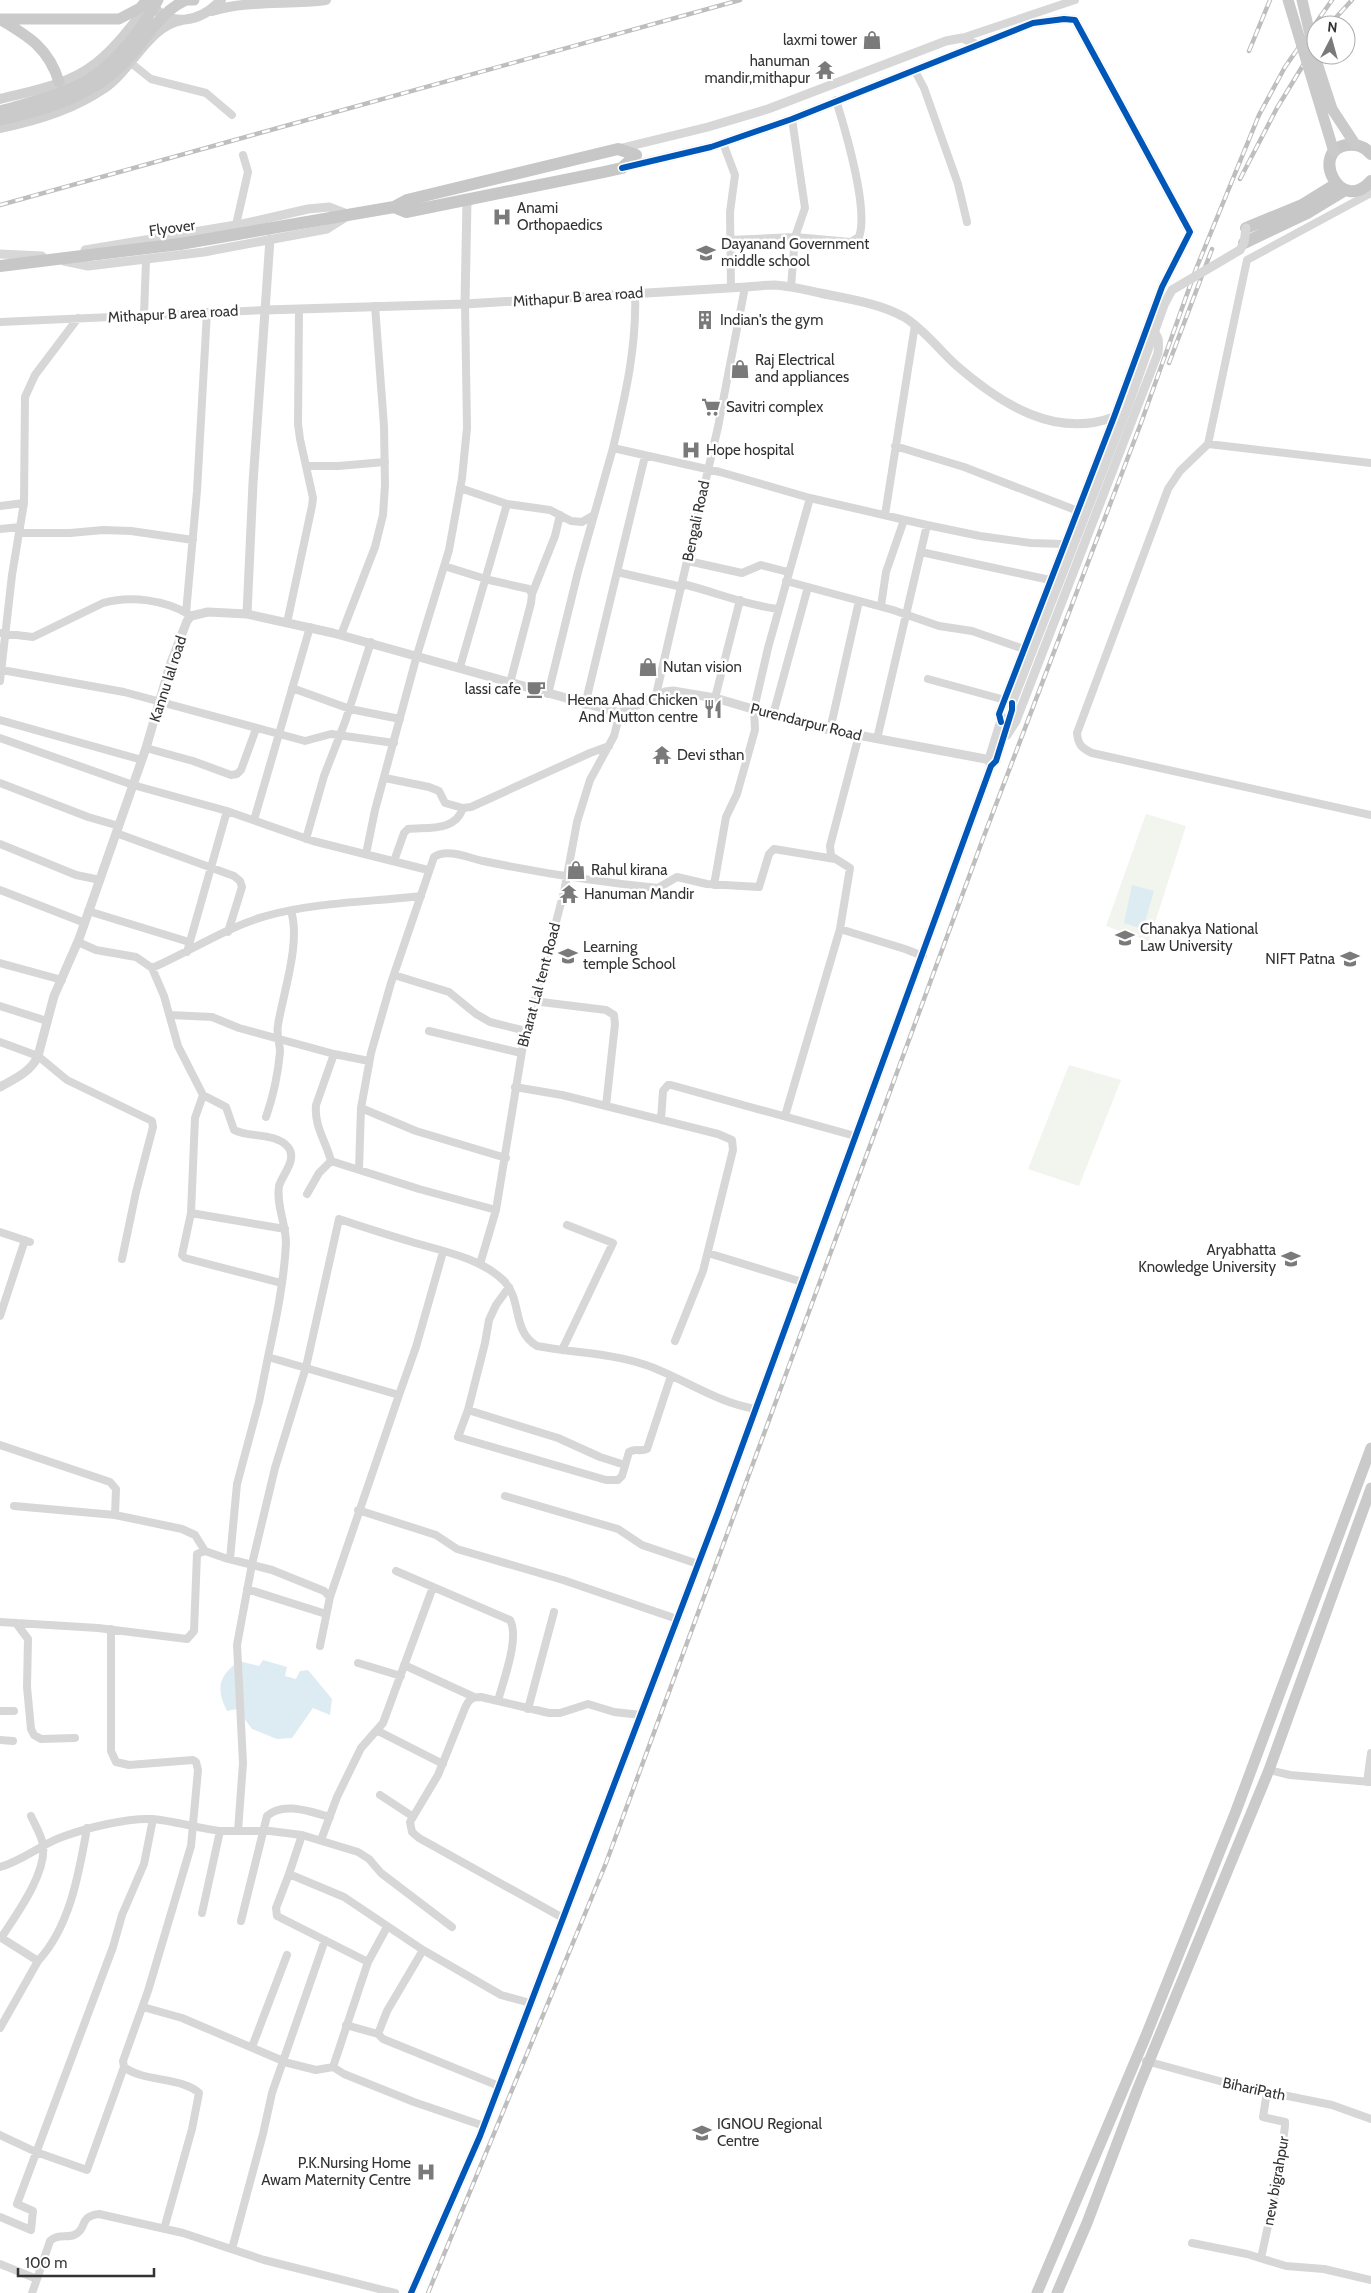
<svg xmlns="http://www.w3.org/2000/svg" width="1371" height="2293" viewBox="0 0 1371 2293" font-family="Cabin,sans-serif">
<style>
.green{fill:#f1f5ed}
.water{fill:#ddebf3}
.lines{fill:none;stroke-linecap:round;stroke-linejoin:round}
.minor{stroke:#d7d7d7;stroke-width:8}
.tertiary{stroke:#d7d7d7;stroke-width:9}
.secondary{stroke:#d0d0d0;stroke-width:10}
.primary{stroke:#cacaca;stroke-width:11}
.trunk{stroke:#c7c7c7;stroke-width:12}
.rail-casing{stroke:#bebebe;stroke-width:4.5}
.rail{stroke:#fff;stroke-width:2.5;stroke-dasharray:8;stroke-linecap:butt}
.tertiary-bridge{stroke:#d7d7d7;stroke-width:9}
.primary-bridge{stroke:#cacaca;stroke-width:11}
.trunk-bridge{stroke:#c7c7c7;stroke-width:12}
.cycleway-casing{stroke:#fff;stroke-width:9}
.cycleway{stroke:#0057b8;stroke-width:6}
.labels{text-anchor:middle;stroke-width:5;stroke-linejoin:round;paint-order:stroke}
.poi-label{font-size:15px;fill:#333;stroke:#fff;text-anchor:start}
.street-label{font-size:15px;fill:#333;stroke:#fff}
</style>
<rect width="100%" height="100%" fill="#fff"/>
<path class="green" d="M1146,814l40,12 -37,115 -43,-15z
M1069,1065l52,15 -42,106 -51,-17z"/>
<path class="water" d="M1132,885l22,6 -11,38 -19,-6z
M263,1660l24,7 -2,9 11,3 4,-8 8,-1 24,29 -2,16 -17,-7 -21,30 -15,1 -25,-10 -15,-20 -10,2c-11,-22 -9,-35 12,-50l20,5z"/>
<g class="lines">
<path class="minor" d="M962,38l113,-38
M131,63l20,16 55,14 26,22
M915,71l9,17 34,96 9,38
M723,143l12,32 -5,37 1,76
M1371,193l-124,67 -39,184 -28,27 -12,18 -91,244c1,11 4,15 15,20l279,62
M236,225l12,-53 -5,-17
M730,240l65,-3 56,5 8,-5c10,-27 -14,-108 -23,-137
M791,287l4,-50 10,-29 -13,-89
M635,293c2,54 -10,104 -22,155l107,24 90,26 117,27 53,11 51,7 33,1
M144,315l2,-55
M0,322l265,-12
M1208,444l163,19
M895,446l69,21 114,44
M306,466h32l47,-4
M460,488l47,16 43,6 21,11 11,1 12,-7
M0,506l24,-3
M885,515l30,-190
M0,529l20,-2
M19,533h51l33,-3 28,1 62,9
M921,552l129,28
M688,561l54,12 19,-8 27,7
M444,566l45,14 40,9 3,5 -1,9 -21,80
M617,572l65,15
M786,581l107,29 46,16 33,5 52,18
M683,584c32,8 62,21 95,25
M532,594l23,-58 5,-21
M881,606l5,-34 18,-52
M186,613l11,-122 10,-179
M287,623l25,-117 1,-8 -13,-59 -2,-15 1,-115
M0,633l33,4 70,-34c27,-8 63,-3 87,12
M341,635l34,-88 8,-32 2,-30 -1,-59 -9,-120
M460,667l47,-163
M2,670l122,22 181,49 26,-7 63,9
M928,679l77,21
M0,681l12,-106 12,-72 1,-106 10,-22 43,-57
M292,688l58,21 50,10
M548,694l30,-122 35,-124
M656,695l62,-268 27,-140
M715,698l25,-98
M585,705l60,-249
M773,715l35,-128
M0,720l142,40
M830,730l29,-129
M0,738l133,47 94,26 86,30 115,29
M877,739l50,-214
M146,748l47,13 38,14 6,-1 4,-4 15,-41
M385,778l44,9 10,4 6,12 18,5 8,-1 119,-54 19,-7
M0,783l88,34 31,9
M254,820l56,-193
M116,833l118,43 6,5 2,6 -14,45
M306,839l18,-63 21,-54 26,-80
M0,844l76,31 24,5
M366,854l9,-44 42,-155 32,-105 13,-72 5,-50 -2,-124
M394,861l10,-28 4,-4c20,-2 47,3 55,-21
M714,885l12,-68 11,-23 18,-64 -1,-21 14,-61 42,-150
M0,890l85,33
M88,911l101,31
M840,929l65,20 18,7
M78,942l18,8 40,7 16,11 12,28 14,50 25,49 -8,23 -4,95 -9,42 3,3 96,25
M187,952l40,-141
M0,963l62,17
M152,968c37,-16 75,-41 114,-52 50,-14 104,-14 155,-20
M394,975l55,17 27,22 14,8 36,9
M533,1001l73,9 8,5 1,9 -9,82
M0,1006l47,15
M170,1015l42,2 27,11 95,26 -18,51c-2,22 10,36 15,56
M429,1031l92,22
M0,1042l38,14 29,24 85,41 1,6 -17,65 -14,67
M334,1054l35,7
M515,1087l47,8 156,39 14,6 1,10 -30,121 -28,70
M203,1095l23,12 8,23c15,8 41,2 54,17 10,12 -6,28 -9,39 -3,19 7,38 7,57 -2,39 -10,77 -18,114l131,38 17,-48 27,-95
M361,1108l55,23 90,27
M785,1116l55,-187 10,-61 -19,-12 -1,-10 29,-111
M266,1117c7,-20 12,-43 14,-65 0,-9 -4,-18 -2,-27 5,-32 23,-82 13,-114
M661,1120l2,-29 5,-6h3l184,51
M359,1169l2,-61 10,-55 20,-70 43,-126c13,-9 35,1 49,4 58,12 116,21 175,27l19,-11 30,7 52,3 10,-33 5,-5 61,10
M307,1194l12,-21 12,-12 88,28 77,21
M191,1213l94,16
M0,1232l30,10
M708,1253l94,29
M480,1264l16,-54 27,-165 41,-153 13,-70 13,-42 24,-44 6,-23
M509,1287l-13,18 -7,15 -4,23 -17,67 -10,27 148,43h12l4,-4 7,-24c7,-4 12,0 18,-3l24,-73
M0,1316l25,-76
M562,1350l51,-107 -46,-18
M468,1410l90,28 42,19 25,8
M0,1445l110,37 6,7 -1,26
M505,1496l113,33 24,16 56,19
M14,1506l101,9 67,14 13,6 10,16
M358,1510l78,25 21,14 106,31 114,39
M230,1559l7,-75 22,-82 9,-45
M396,1571l114,49c10,18 -7,61 -12,81
M247,1589l79,25
M330,1597l69,-202
M0,1622l98,6 89,11 7,-8 3,-77 8,-3 20,7 47,12 52,21 6,6 -10,49
M16,1623l12,16 -1,48 4,42 3,6 7,4 34,-1
M111,1629v122l5,11 13,3 64,-5 3,2 2,8 -7,76 -43,145 -25,70 1,6c19,15 58,10 75,26l-7,36 -28,100
M358,1663l43,13
M404,1665l70,32
M528,1709l26,-97
M0,1711h14
M378,1731l65,33
M0,1740l13,1
M1269,1770l21,5 81,7
M1367,1782l4,-29
M380,1795l32,21
M220,1831h50l32,4 -13,39 55,23 79,53 -36,61 -9,23 5,5 116,47
M238,1831l5,-68 -6,-118 15,-81 23,-96 31,-101 33,-148c24,8 49,16 73,23 30,9 68,16 91,38 20,19 8,51 34,66 37,7 74,7 109,19 37,13 71,38 110,44
M302,1835l56,17 11,7 12,14 71,54
M321,1840l16,-43 24,-49 22,-25 50,-136
M0,1867c22,-6 40,-22 62,-30 24,-9 64,-19 90,-18 23,2 45,9 68,12l-18,82
M289,1874l-13,34 1,8 91,46
M563,1918l-144,-80 -7,-6 -2,-10 28,-47 27,-67c4,-9 7,-11 16,-11l68,16h11l28,-9 26,8 27,3
M241,1921l26,-105c16,-15 44,-4 63,1
M387,1927l-19,35 -35,105 11,7 70,28 70,24
M0,1937l38,24 -38,67
M1,1938c15,-23 46,-65 42,-93 -1,-9 -8,-20 -12,-29
M423,1950l78,45 29,8
M38,1961c32,-34 41,-88 49,-133
M143,2007l39,11 106,45 28,7 17,-3
M346,2025l32,9
M252,2047l35,-92
M1146,2061l88,24 98,20 39,14
M0,2135l36,17 51,18 37,-103
M0,2217l31,13 2,-19 -16,-7 96,-257 9,-32 22,-51 9,-45
M1192,2243l55,11 39,12 38,3 47,11
M232,2249l31,-115 9,-41 53,-153
M1261,2258l17,-78 7,-54v-4l-22,-5 4,-25
M0,2264l37,15 -5,14
M37,2279l13,-38c7,-8 18,-2 26,-7 12,-7 2,-17 23,-20l84,19 81,27 131,33"/>
<path class="tertiary" d="M618,149l90,-22 60,-18 178,-68 16,-3 16,7
M625,167l86,-20 81,-28 241,-96 31,-4 11,1 115,212 -28,55 -48,130 -115,297 2,8
M85,250l157,-26 66,-15 21,-2 18,7
M0,254l42,2
M64,261l24,5 116,-14 123,-23 19,-12
M465,304l2,-104
M265,310l200,-6 280,-17c10,-1 20,-2 30,-2 15,1 31,5 45,8 28,6 59,10 84,24 21,13 35,33 53,49 44,38 98,73 157,51
M247,614l6,-131 17,-244
M1007,735l9,-14 142,-368c1,-12 2,-17 -8,-24
M990,764l-1,-5 13,-42
M0,1087c14,-8 31,-15 38,-31l16,-60 25,-57 67,-191 24,-83 17,-44 4,-5 17,-4 39,2 86,19 287,80 45,-21 8,-1 42,7 100,29 181,34
M411,2293l69,-157 238,-624 273,-746 5,-5 16,-51v-7"/>
<path class="secondary" d="M149,1c19,29 52,21 72,-1
M212,11c37,-11 76,-6 114,-11
M0,99c31,-8 69,-14 95,-35 21,-16 37,-39 54,-60
M0,128c35,-7 74,-19 103,-39 28,-18 46,-64 79,-69"/>
<path class="primary" d="M181,0h13
M0,19h119l21,-11 7,-8
M1,20c29,17 48,29 58,62
M1037,2293l108,-255 91,-227 135,-363
M1057,2293l30,-70 51,-135 131,-318 102,-282"/>
<path class="trunk" d="M1371,154c-7,-8 -14,-10 -24,-9 -38,5 -7,71 24,36
M1246,228l56,-23 34,-21
M1244,243l63,-30 38,-23
M180,244l214,-37 13,-7 211,-51 18,6 -14,13 -18,4 -198,40 -12,-5"/>
<g class="rail-casing">
<path id="rail" d="M1329,25l23,-25
M1249,51l21,-51
M1240,179l37,-71 39,-64
M0,205l740,-205
M1169,363l43,-114
M428,2293l178,-430 378,-1027 157,-413 55,-154 63,-154 26,-48 47,-67"/>
</g>
<use href="#rail" class="rail"/>
<path class="tertiary-bridge" d="M1012,703l116,-297 36,-101 8,-15 68,-40 4,-7 2,-15"/>
<path class="primary-bridge" d="M1288,0l46,152
M1302,0l14,60 16,49 23,35
M0,111c31,-9 67,-17 94,-35 23,-15 51,-52 64,-76
M0,120c46,-10 97,-25 129,-62 18,-20 30,-45 55,-57"/>
<path class="trunk-bridge" d="M0,266l180,-22"/>
<g class="cycleway-casing">
<path id="cycleway" d="M622,168l89,-21 81,-28 241,-96 31,-4 11,1 115,212 -28,55 -48,130 -115,297 2,8
M411,2293l69,-157 238,-624 273,-746 5,-5 16,-51v-7"/>
</g>
<use href="#cycleway" class="cycleway"/>
</g>
<defs>
<g id="shop-bare" transform="scale(1.5)"><path d="M-5-2.5h2.3a2.7 3.5 0 0 1 5.4 0H5L5.5 6h-11ZM-1.5-2.5h3a1.5 2.3 0 0 0-3 0Z" fill="#7a7a7a" stroke="#fff" stroke-width="2.5" paint-order="stroke"/></g>
<g id="temple-bare" transform="scale(1.5)"><path d="M0-6L5-2H3V0L6.5 2.5H4V6H1.5V3h-3V6H-4V2.5H-6.5L-3 0V-2H-5Z" fill="#7a7a7a" stroke="#fff" stroke-width="2.5" paint-order="stroke"/></g>
<g id="hospital-bare" transform="scale(1.5)"><path d="M-5-5h3v3.5h4V-5h3V5h-3V1.5h-4V5h-3Z" fill="#7a7a7a" stroke="#fff" stroke-width="2.5" paint-order="stroke"/></g>
<g id="school-bare" transform="scale(1.5)"><path d="M0-5L7-2L0 1L-7-2ZM-4 1L0 2.5L4 1V4Q0 6-4 4Z" fill="#7a7a7a" stroke="#fff" stroke-width="2.5" paint-order="stroke"/></g>
<g id="building-bare" transform="scale(1.5)"><path d="M-4-6H4V6H1V3H-1V6H-4ZM-2.5-4.3h1.7v1.8h-1.7ZM.8-4.3h1.7v1.8H.8ZM-2.5-1h1.7V.8h-1.7ZM.8-1h1.7V.8H.8Z" fill="#7a7a7a" stroke="#fff" stroke-width="2.5" paint-order="stroke"/></g>
<g id="supermarket-bare" transform="scale(1.5)"><path d="M-6-5.5h2.5l.6 2H6L4.5 2H-2.5L-4.4-4H-6ZM-1.5 3.2a1.3 1.3 0 1 0 .1 0ZM3 3.2a1.3 1.3 0 1 0 .1 0Z" fill="#7a7a7a" stroke="#fff" stroke-width="2.5" paint-order="stroke"/></g>
<g id="cafe-bare" transform="scale(1.5)"><path d="M-5.5-4.5H6V0H3Q3 3.5 0 3.5H-2.5Q-5.5 3.5-5.5 0ZM3-3.2v2h1.7v-2ZM-6 4.5H4V6H-6Z" fill="#7a7a7a" stroke="#fff" stroke-width="2.5" paint-order="stroke"/></g>
<g id="restaurant-bare" transform="scale(1.5)"><path d="M-5-6h1v4h1v-4h1v4h1v-4h1v5L-1.5 .5V6h-2V.5L-5-1ZM5-6V6H3V1.5H1.5Q1.5-4 5-6Z" fill="#7a7a7a" stroke="#fff" stroke-width="2.5" paint-order="stroke"/></g>
<g id="university-bare" transform="scale(1.5)"><path d="M0-5L7-2L0 1L-7-2ZM-4 1L0 2.5L4 1V4Q0 6-4 4Z" fill="#7a7a7a" stroke="#fff" stroke-width="2.5" paint-order="stroke"/></g>
</defs>
<g fill-rule="evenodd">
<use href="#shop-bare" x="872" y="40"/>
<use href="#temple-bare" x="825" y="70"/>
<use href="#hospital-bare" x="502" y="217"/>
<use href="#school-bare" x="706" y="253"/>
<use href="#building-bare" x="705" y="320"/>
<use href="#shop-bare" x="740" y="369"/>
<use href="#supermarket-bare" x="711" y="407"/>
<use href="#hospital-bare" x="691" y="450"/>
<use href="#shop-bare" x="648" y="667"/>
<use href="#cafe-bare" x="536" y="689"/>
<use href="#restaurant-bare" x="713" y="709"/>
<use href="#temple-bare" x="662" y="755"/>
<use href="#shop-bare" x="576" y="870"/>
<use href="#temple-bare" x="569" y="894"/>
<use href="#university-bare" x="1125" y="938"/>
<use href="#school-bare" x="568" y="956"/>
<use href="#university-bare" x="1350" y="959"/>
<use href="#university-bare" x="1291" y="1259"/>
<use href="#university-bare" x="702" y="2133"/>
<use href="#hospital-bare" x="426" y="2172"/>
</g>
<g class="labels">
<g class="poi-label">
<text x="857" y="45" text-anchor="end">laxmi tower</text>
<text x="810" y="66" text-anchor="end">hanuman<tspan x="810" dy="17">mandir,mithapur</tspan></text>
<text x="517" y="213">Anami<tspan x="517" dy="17">Orthopaedics</tspan></text>
<text x="721" y="249">Dayanand Government<tspan x="721" dy="17">middle school</tspan></text>
<text x="720" y="325">Indian's the gym</text>
<text x="755" y="365">Raj Electrical<tspan x="755" dy="17">and appliances</tspan></text>
<text x="726" y="412">Savitri complex</text>
<text x="706" y="455">Hope hospital</text>
<text x="663" y="672">Nutan vision</text>
<text x="521" y="694" text-anchor="end">lassi cafe</text>
<text x="698" y="705" text-anchor="end">Heena Ahad Chicken<tspan x="698" dy="17">And Mutton centre</tspan></text>
<text x="677" y="760">Devi sthan</text>
<text x="591" y="875">Rahul kirana</text>
<text x="584" y="899">Hanuman Mandir</text>
<text x="1140" y="934">Chanakya National<tspan x="1140" dy="17">Law University</tspan></text>
<text x="583" y="952">Learning<tspan x="583" dy="17">temple School</tspan></text>
<text x="1335" y="964" text-anchor="end">NIFT Patna</text>
<text x="1276" y="1255" text-anchor="end">Aryabhatta<tspan x="1276" dy="17">Knowledge University</tspan></text>
<text x="717" y="2129">IGNOU Regional<tspan x="717" dy="17">Centre</tspan></text>
<text x="411" y="2168" text-anchor="end">P.K.Nursing Home<tspan x="411" dy="17">Awam Maternity Centre</tspan></text>
</g>
<g class="street-label">
<text transform="translate(172 228) rotate(-8)" y="5">Flyover</text>
<text transform="translate(578 297) rotate(-4)" y="5">Mithapur B area road</text>
<text transform="translate(173 314) rotate(-3)" y="5">Mithapur B area road</text>
<text transform="translate(696 521) rotate(-78)" y="5">Bengali Road</text>
<text transform="translate(168 679) rotate(-72)" y="5">Kannu lal road</text>
<text transform="translate(806 722) rotate(14)" y="5">Purendarpur Road</text>
<text transform="translate(539 985) rotate(-75)" y="5">Bharat Lal tent Road</text>
<text transform="translate(1254 2089) rotate(12)" y="5">BihariPath</text>
<text transform="translate(1276 2181) rotate(-80)" y="5">new bigrahpur</text>
</g>
</g>
<g transform="translate(1331 40) rotate(6)"><circle r="24" fill="#ffffff" stroke="#adadad"/>
<path d="M0-4L9 19L0 12L-9 19Z" fill="#7a7a7a"/>
<text y="-8" font-size="14" font-weight="bold" text-anchor="middle" fill="#333333">N</text>
</g>
<path d="M18 2268v8h136v-8" fill="none" stroke="#333333" stroke-width="2.5"/>
<text x="25" y="2268" font-size="15" fill="#333333" stroke="#ffffff" stroke-width="4" paint-order="stroke">100 m</text>
</svg>
